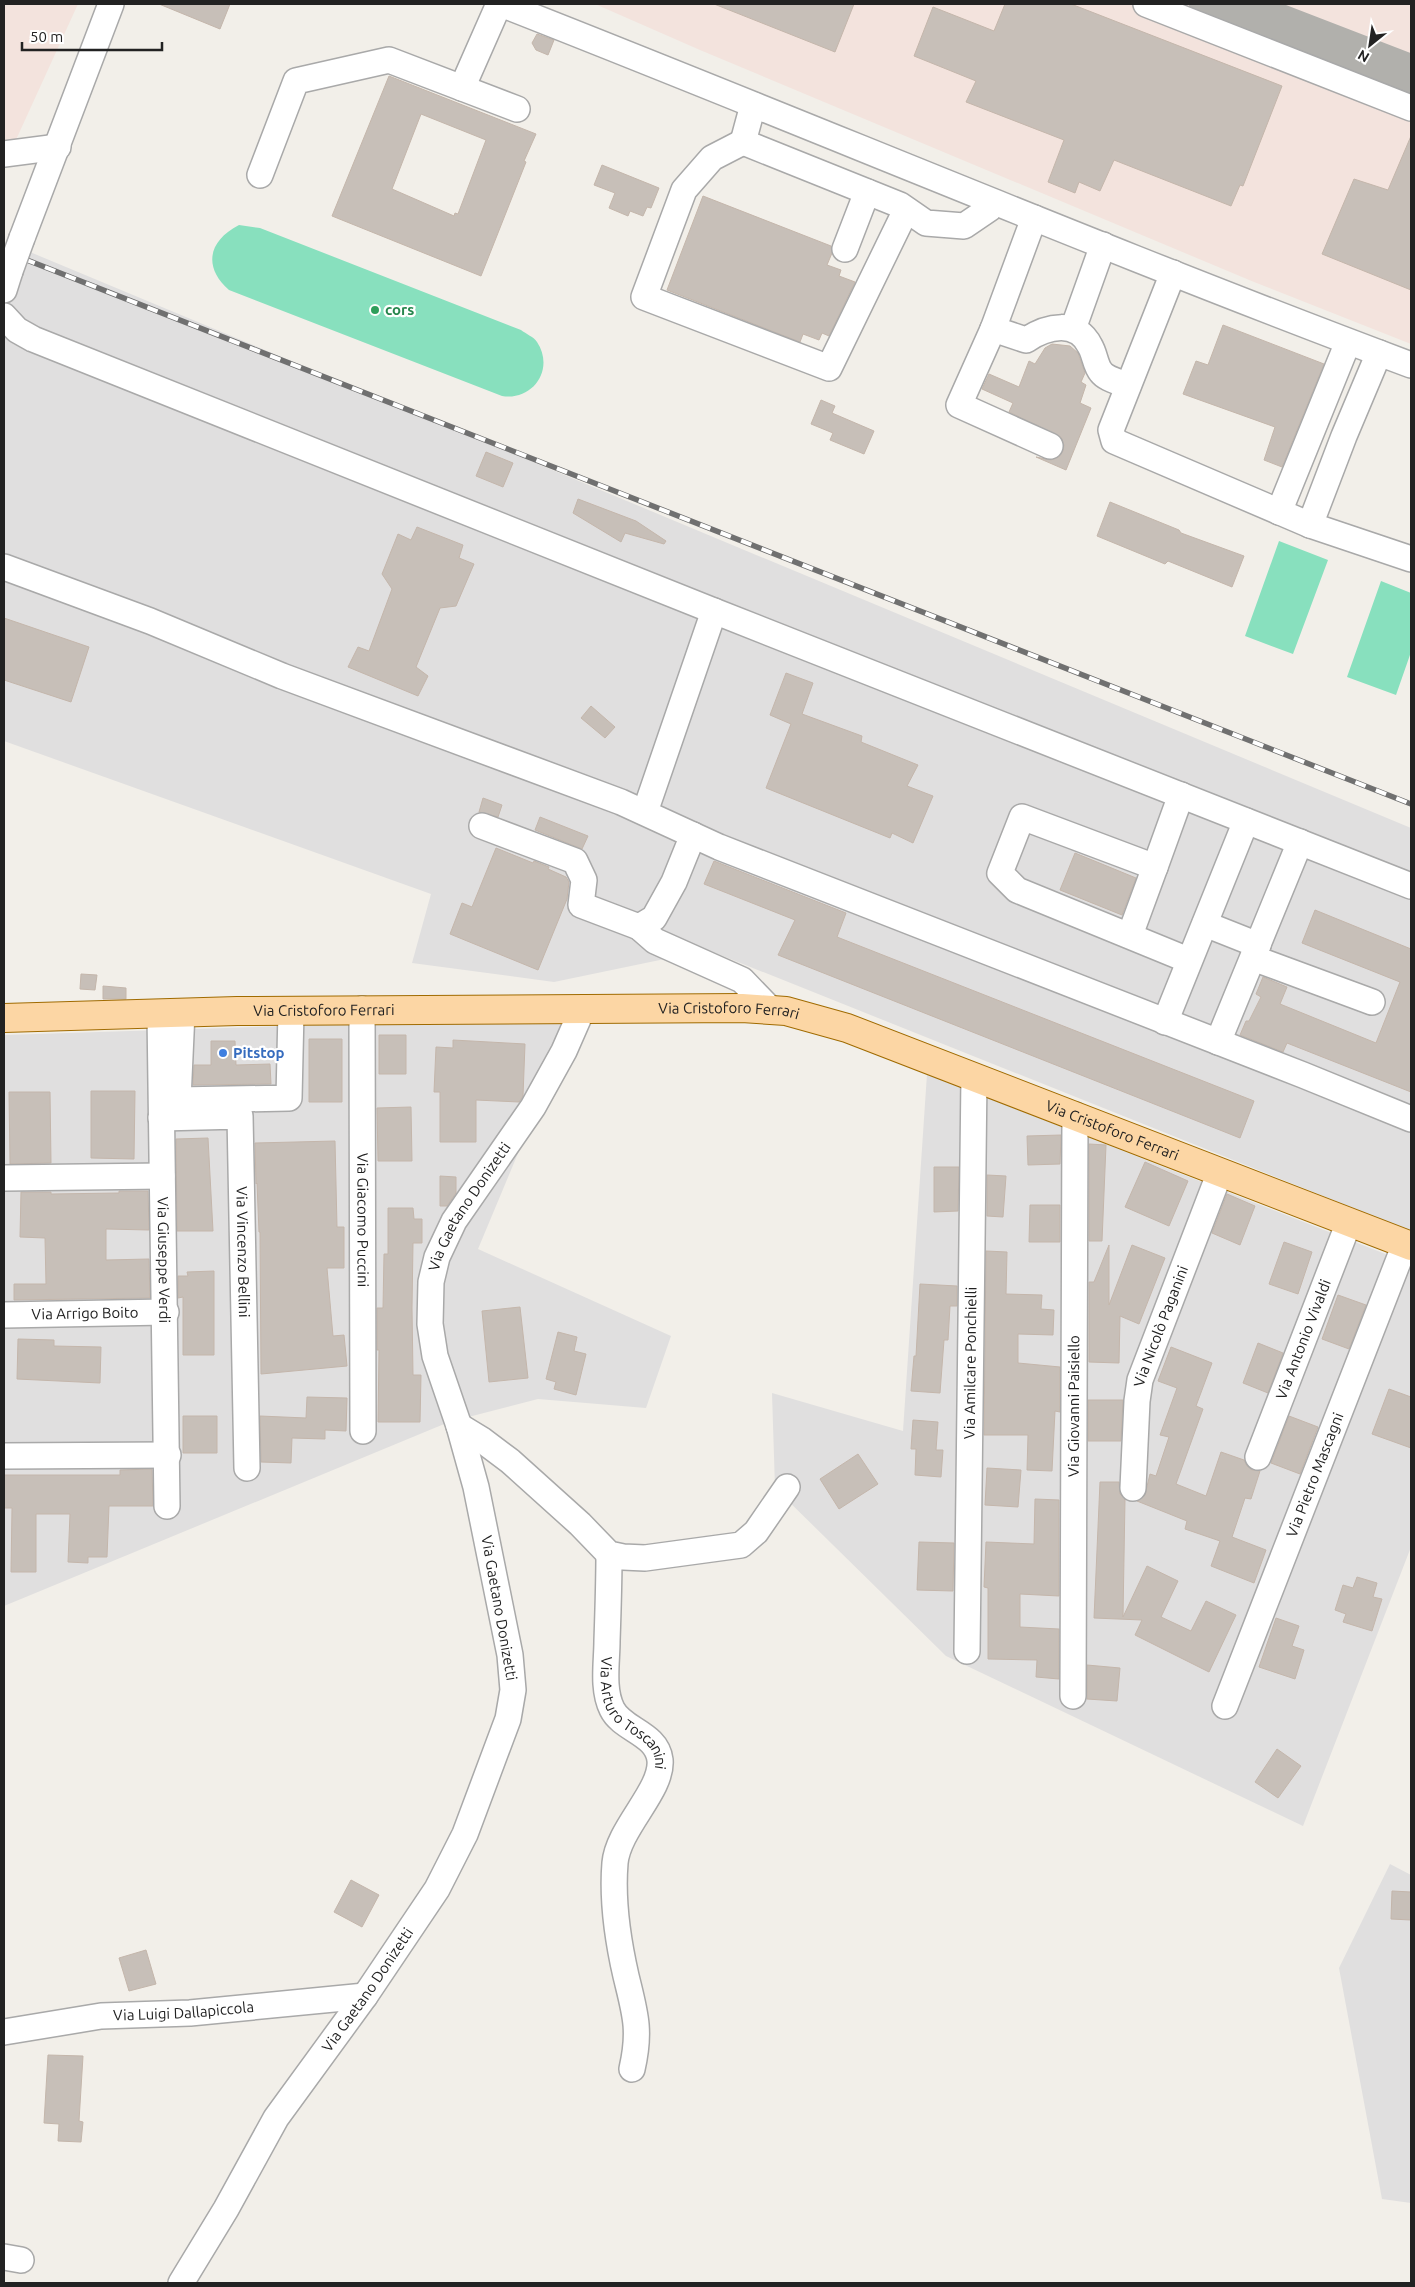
<svg xmlns="http://www.w3.org/2000/svg" width="1415" height="2287" viewBox="0 0 1415 2287" font-family="Ubuntu,sans-serif">
<style>
.residential{fill:#e0dfdf}
.military{fill:#f3e3dd}
.pitch{fill:#88e0be}
.lines{fill:none;stroke-linecap:round;stroke-linejoin:round}
.taxiway{stroke:#b1b0ac;stroke-width:50}
.building{fill:#c7bfb8;stroke:#c4b6ab;fill-rule:evenodd}
.minor-casing{stroke:#a9a9a9;stroke-width:28}
.major-casing{stroke:#a06b00;stroke-width:30}
.minor{stroke:#fff;stroke-width:25}
.major{stroke:#fcd6a4;stroke-width:28}
.rail-casing{stroke:#707070;stroke-width:5.5}
.rail{stroke:#fff;stroke-width:4;stroke-dasharray:11;stroke-linecap:butt}
.minor-bridge-casing{stroke:#a9a9a9;stroke-width:28;stroke-linecap:butt}
.minor-bridge{stroke:#fff;stroke-width:25}
.leisure-dot{fill:#2e9e5b;stroke:#fff;stroke-width:2}
.shop-dot{fill:#3f7fe0;stroke:#fff;stroke-width:2}
.labels{text-anchor:middle;stroke-width:4.5;stroke-linejoin:round;paint-order:stroke}
.leisure-label{font-size:15px;font-weight:bold;fill:#27864d;stroke:#fff;text-anchor:start}
.street-label{font-size:15px;fill:#222;stroke:#fff}
.shop-label{font-size:15px;font-weight:bold;fill:#366cbe;stroke:#fff;text-anchor:start}
</style>
<rect width="100%" height="100%" fill="#f2efe9"/>
<path class="residential" d="M6,242l1405,586v403l-703,-281 -154,32 -142,-19 19,-69 -427,-153v-492z
M575,1017l-97,232 193,87 -25,72 -108,-9 -89,23 -445,184v-571z
M927,1074l484,190v283l-108,279 -357,-170 -171,-168 -3,-95 131,38z
M1390,1864l21,11v328l-29,-4 -43,-231z"/>
<path class="military" d="M4,4h74l-74,162z
M595,4h816v340l-157,-62 -554,-232z"/>
<path class="pitch" d="M239,225l21,3 261,102c5,4 13,7 16,12 18,27 -4,59 -35,54l-273,-106c-26,-23 -21,-49 10,-65z
M1279,541l49,19 -35,94 -48,-18z
M1381,581l30,12v59l-15,43 -49,-18z"/>
<g class="lines">
<path class="taxiway" d="M1214,4l197,76"/>
</g>
<path class="building" d="M159,4h71l-10,25z
M714,4h140l-19,48z
M1005,4h66l211,82 -39,100 -3,-1 -9,21 -117,-46 -14,31 -21,-9 -4,11 -27,-11 16,-42 -98,-38 10,-21 -62,-25 19,-49 61,24z
M537,34l17,6 -6,15 -12,-5 -4,-7z
M389,76l147,58 -12,27 2,1 -45,114 -149,-60zM421,114l65,26 -28,74 -3,-1 -1,3 -62,-27z
M1411,136v154l-89,-36 32,-75 34,11z
M602,165l57,23 -8,20 -4,-1 -4,9 -13,-5 -2,5 -19,-8 6,-15 -21,-8z
M703,196l128,50 1,7 -5,12 14,5 -2,6 16,6 -26,54 -7,-3 -3,7 -16,-6 -3,8 -133,-52z
M1223,325l101,39 -42,103 -18,-7 11,-33 -92,-33 13,-33 12,4z
M1052,344l18,2 8,7 7,20 -4,9 5,3 -6,18 11,5 -25,62 -30,-13 15,3 8,-3 4,-6 1,-6 -3,-8 -52,-25 4,-9 -31,-14 7,-15 30,13 10,-26 6,3 10,-16z
M821,400l14,6 -3,7 42,18 -10,23 -34,-14 3,-7 -22,-9z
M486,452l27,11 -10,24 -27,-11z
M578,499l58,22 30,20 -2,3 -39,-11 -4,9 -48,-29z
M1110,502l69,28 2,3 63,23 -12,31 -64,-26 -3,3 -68,-28z
M417,527l46,18 -4,13 15,6 -18,42 -16,2 -24,59 12,9 -10,20 -70,-29 10,-20 11,4 23,-62 -10,-15 16,-40 13,6z
M4,618l85,29 -18,55 -67,-22z
M786,673l27,10 -11,31 60,22 -1,6 57,23 -11,21 26,10 -20,47 -21,-10 -2,5 -124,-50 25,-64 -21,-9z
M591,706l24,21 -10,11 -24,-20z
M483,798l19,7 -4,12 -19,-5z
M540,817l48,19 -6,13 -47,-19z
M496,848l37,15 1,-2 15,6 -1,2 18,8 3,5 -2,17 -29,71 -88,-36 12,-31 10,4z
M1075,853l61,25 -14,37 -62,-25z
M714,861l132,52 -9,24 417,164 -14,37 -462,-183 17,-35 -91,-36z
M1315,910l96,39v143l-124,-49 -4,9 -43,-17 6,-14h3l12,-24 -5,-3 7,-17 24,10 -7,17 96,39 24,-61 -98,-39z
M81,974l16,1 -2,15 -15,-1z
M103,986l23,2v11h-23z
M379,1035h27v39h-27z
M309,1039h33v63h-33z
M453,1040l72,4 -2,52 -4,6 -43,-2v42h-36v-50h-6l2,-45 17,1z
M211,1041h24l1,24 34,-1 1,20 -78,1 1,-20h17z
M91,1091h44l-1,68 -43,-1z
M9,1092h41l1,71 -41,1z
M411,1107l1,54h-34l-1,-53z
M1061,1135l-1,29 -32,1 -1,-29z
M208,1138l5,93h-36l-1,-92z
M335,1141l2,86h7v41h-17l6,68 11,-1 3,31 -86,8 -1,-142h-1l-2,-49 -1,1 -1,-41z
M1089,1144l17,1 -4,96h-13z
M1145,1162l43,19 -19,45 -44,-19z
M934,1167h25l-1,44 -24,1z
M987,1175l19,1 -3,41 -16,-1z
M440,1176l16,1v16l-9,13h-7z
M119,1191h29l1,39 -43,-1v31l43,-1 1,39 -136,2v-16h32l-1,-46 -25,-1 1,-45h30v2l68,-1z
M1227,1194l28,12 -15,39 -28,-12z
M1030,1205h30v37h-31z
M388,1208h25l1,11h8v24h-9l-1,65 1,67h8l-1,47h-42l1,-72h-2v-42h6l1,-54h4z
M1284,1242l28,10 -14,42 -29,-10z
M1109,1245v60l23,-60 33,13 -26,66 -19,-8 -1,47 -30,-1v-80h5z
M986,1251l21,1 -1,42 36,1 -1,14 13,1 -1,25 -35,-1v29l42,4v45l-5,-1 -3,60 -25,-1 1,-35h-44z
M214,1271v84h-31v-58l-5,1v-22h10l-1,-4z
M920,1284l37,2v20h-7l-2,34h-4l-4,53 -29,-2 3,-35h2z
M1338,1295l28,10 -17,44 -27,-10z
M520,1307l8,71 -39,4 -7,-71z
M558,1332l19,5 -3,14 12,3 -10,41 -22,-6 2,-7 -10,-3z
M18,1339l36,1v6l47,1 -1,36 -83,-4z
M1258,1343l25,10 -15,40 -25,-10z
M1171,1347l41,16 -16,43 7,3 -27,75 30,12 15,-44 23,8 3,6 5,4 8,1 -9,28 -6,-1 -13,39 34,13 -12,33 -43,-17 9,-25 -35,-12 2,-8 -50,-20 8,-6 5,-21 6,2 13,-39 -9,-2 17,-47 -19,-7z
M1389,1389l22,8v51l-39,-14z
M307,1397l40,1 -1,33 -21,-1v9l-33,-1 -1,25 -30,-1 -1,-46 46,2z
M1088,1400h35l-2,41h-33z
M183,1416h34v37h-34z
M1289,1416l29,11 -18,47 -29,-11z
M913,1420l25,2 -2,28h7l-2,27 -26,-2 1,-26h-5z
M858,1454l20,30 -39,25 -19,-30z
M987,1468l34,2 -3,37 -33,-2z
M152,1469l1,37h-44l-2,51h-19v6l-20,-1 2,-48h-34v58h-25l1,-64h-8v-33h116v-5z
M1100,1482h19l1,12 5,5 -2,118 24,-51 31,15 -17,36 30,14 15,-30 30,14 -27,57 -74,-37 7,-15 -48,-2z
M1035,1499l24,1v96l-39,-2v33l39,2v50l-23,-2 1,-17 -49,-1v-71l-4,-1 2,-45 48,2z
M919,1542l35,1 -1,48 -36,-1z
M1357,1577l20,6 -4,14 9,2 -10,32 -29,-9 3,-8 -11,-4 8,-25 10,3z
M1276,1618l23,8 -7,20 12,4 -9,29 -36,-12z
M1087,1665l33,3 -3,33 -30,-2z
M1277,1749l24,17 -23,32 -23,-16z
M351,1880l28,15 -17,32 -28,-15z
M1392,1891l19,1v28l-20,-1z
M146,1950l10,34 -27,7 -10,-33z
M48,2055l35,1 -4,65 4,1 -2,20 -23,-1 1,-17 -15,-1z"/>
<g class="lines">
<g class="minor-casing">
<g id="minor">
<path d="M501,4c304,119 605,247 910,361"/>
<path d="M1146,4l265,104"/>
<path d="M462,88l37,-84"/>
<path d="M753,105l-10,37 157,63 26,18 38,3 25,-17 4,-7"/>
<path d="M743,142l-31,16 -28,32 -40,107 185,71 77,-158"/>
<path d="M4,154l54,-7"/>
<path d="M260,175l36,-94 93,-21 128,49"/>
<path d="M1034,218l-41,111 -34,76 91,41"/>
<path d="M22,238l89,-234"/>
<path d="M845,249l22,-57"/>
<path d="M1173,273l-62,157 3,11 196,84 101,34"/>
<path d="M4,290l6,-19"/>
<path d="M4,316l13,14 16,9 681,272 697,275"/>
<path d="M993,329l33,11c21,-14 51,-21 64,6 5,8 5,19 11,26 5,7 19,10 27,14"/>
<path d="M1073,329l30,-84"/>
<path d="M1279,512l69,-170"/>
<path d="M1310,525l34,-89 35,-83"/>
<path d="M4,567l146,54 132,55 339,126 98,45 584,228 108,44"/>
<path d="M645,812l69,-201"/>
<path d="M482,826l93,35 9,19 -3,25 58,22 15,-9 20,-36 19,-47"/>
<path d="M1155,867l26,-72"/>
<path d="M1205,924l53,21"/>
<path d="M639,927l16,14 87,39 28,29"/>
<path d="M1130,935l25,-68 -133,-50 -22,56 17,17 171,70"/>
<path d="M1253,958l119,44"/>
<path id="s1" d="M362,1009l1,422"/>
<path d="M182,1012l-4,88 111,-2 2,-87"/>
<path id="s2" d="M160,1014l7,492"/>
<path d="M1165,1022l81,-201"/>
<path d="M1218,1042l82,-200"/>
<path id="s3" d="M161,1118l79,-2 7,352"/>
<path d="M4,1178l158,-2"/>
<path id="s4" d="M4,1315l162,-3"/>
<path d="M459,1426l23,14 28,21 70,63 29,30 14,3 22,1 96,-13 15,-13 31,-45"/>
<path d="M4,1456l164,-1"/>
<path id="s5" d="M1258,1457l91,-235"/>
<path id="s6" d="M1133,1488l4,-87 3,-21 80,-208"/>
<path id="s7" d="M609,1554c0,29 -1,58 -2,87 0,21 -5,48 5,68 10,21 45,24 48,51 3,30 -42,68 -45,103 -3,36 3,78 11,113 9,37 15,54 6,93"/>
<path id="s8" d="M967,1651l7,-574"/>
<path id="s9" d="M1073,1696l2,-581"/>
<path id="s10" d="M1225,1706l180,-462"/>
<path id="s11" d="M4,2032l97,-16 89,-3 175,-17"/>
<path d="M4,2257l17,3"/>
<path id="s12" d="M181,2283l45,-74 50,-91 89,-122 72,-107 28,-55 43,-115 5,-29 -3,-35 -34,-168 -17,-61 -24,-70 -5,-32 1,-42 6,-25 17,-36 79,-114 31,-56 18,-41"/>
</g>
</g>
<g class="major-casing">
<g id="major">
<path id="s13" d="M4,1018l233,-7 505,-3 44,3 61,17 564,218"/>
</g>
</g>
<use href="#minor" class="minor"/>
<use href="#major" class="major"/>
<g class="rail-casing">
<path id="rail" d="M4,251l1407,553"/>
</g>
<use href="#rail" class="rail"/>
<g class="minor-bridge-casing">
<path id="minor-bridge" d="M10,271l12,-33"/>
</g>
<use href="#minor-bridge" class="minor-bridge"/>
</g>
<circle class="leisure-dot" cx="375" cy="310" r="5"/>
<circle class="shop-dot" cx="223" cy="1053" r="5"/>
<g class="labels">
<g class="leisure-label">
<text x="385" y="315">cors</text>
</g>
<g class="street-label">
<text dy="5" stroke="none"><textPath href="#s13" startOffset="320">Via Cristoforo Ferrari</textPath></text>
<text dy="5" stroke="none"><textPath href="#s13" startOffset="725">Via Cristoforo Ferrari</textPath></text>
<text dy="5" stroke="none"><textPath href="#s13" startOffset="1130">Via Cristoforo Ferrari</textPath></text>
<text dy="5" stroke="none"><textPath href="#s12" startOffset="1188">Via Gaetano Donizetti</textPath></text>
<text dy="5" stroke="none"><textPath href="#s1" startOffset="211">Via Giacomo Puccini</textPath></text>
<text dy="5" stroke="none"><textPath href="#s3" startOffset="215">Via Vincenzo Bellini</textPath></text>
<text dy="5" stroke="none"><textPath href="#s2" startOffset="246">Via Giuseppe Verdi</textPath></text>
<text dy="5" stroke="none"><textPath href="#s4" startOffset="81">Via Arrigo Boito</textPath></text>
<text dy="5" stroke="none"><textPath href="#s6" startOffset="166">Via Nicolò Paganini</textPath></text>
<text dy="5" stroke="none"><textPath href="#s5" startOffset="126">Via Antonio Vivaldi</textPath></text>
<text dy="5" stroke="none"><textPath href="#s8" startOffset="288">Via Amilcare Ponchielli</textPath></text>
<text dy="5" stroke="none"><textPath href="#s9" startOffset="290">Via Giovanni Paisiello</textPath></text>
<text dy="5" stroke="none"><textPath href="#s10" startOffset="248">Via Pietro Mascagni</textPath></text>
<text transform="translate(499 1608) rotate(80)" y="5">Via Gaetano Donizetti</text>
<text dy="5" stroke="none"><textPath href="#s7" startOffset="170">Via Arturo Toscanini</textPath></text>
<text dy="5" stroke="none"><textPath href="#s12" startOffset="348">Via Gaetano Donizetti</textPath></text>
<text dy="5" stroke="none"><textPath href="#s11" startOffset="181">Via Luigi Dallapiccola</textPath></text>
</g>
<g class="shop-label">
<text x="233" y="1058">Pitstop</text>
</g>
</g>
<rect width="1415" height="2287" fill="none" stroke="#222222" stroke-width="10"/>
<g transform="translate(1370 45) rotate(210)" stroke="#ffffff" stroke-width="4" paint-order="stroke">
<path d="M0-4L9 19L0 12L-9 19Z" fill="#222222"/>
<text y="-8" font-size="14" font-weight="bold" text-anchor="middle" fill="#222222">N</text>
</g>
<path d="M22 42v8h140v-8" fill="none" stroke="#222222" stroke-width="2.5"/>
<text x="30" y="42" font-size="15" fill="#222222" stroke="#ffffff" stroke-width="4" paint-order="stroke">50 m</text>
</svg>
